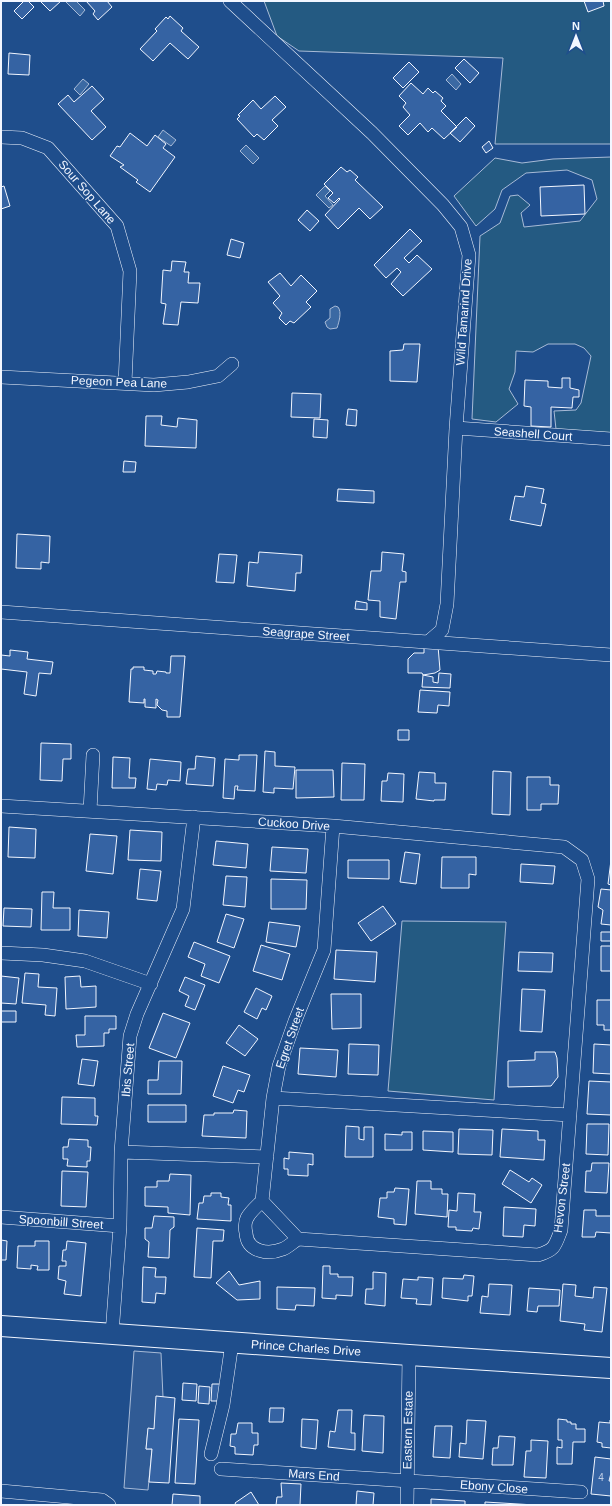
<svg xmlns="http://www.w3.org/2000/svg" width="612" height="1506" viewBox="0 0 612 1506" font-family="Helvetica,sans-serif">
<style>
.green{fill:#245a82;stroke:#a8bbd7}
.parking{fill:#305b95;stroke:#a8bbd7}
.water{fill:#3b69a3;stroke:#a8bbd7}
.building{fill:#3563a3;stroke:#f2f6ff}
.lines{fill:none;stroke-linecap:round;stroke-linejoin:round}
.minor-casing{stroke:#f2f6ff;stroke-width:14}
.highway-casing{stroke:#f2f6ff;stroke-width:22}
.minor{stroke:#1f4e8c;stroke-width:13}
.highway{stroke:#1f4e8c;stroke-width:20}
.labels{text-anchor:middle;stroke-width:3;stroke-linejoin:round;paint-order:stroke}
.number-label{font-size:10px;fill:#c3d1e8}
.street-label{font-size:12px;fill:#f2f6ff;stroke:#1f4e8c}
</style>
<rect width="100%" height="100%" fill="#1f4e8c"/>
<path class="green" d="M264,1h347v143h-116l8,-86 -204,-7 -22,-15z
M611,157v279l-55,-7 -2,-18 22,-1 5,-7 10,-47 -7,-8 -9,-4h-27l-15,8 -17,-1 -1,21 -6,17 9,15 -22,18 -24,-3 8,-183 20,-13 10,-27 8,-1 12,10 -9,8 3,14 56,-6 17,-22 -5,-19 -25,-10 -41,3 -24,17 -7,19 -19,17 -22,-30 41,-38 27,5 31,-4z
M402,921l104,1 -12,178 -106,-9z"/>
<path class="parking" d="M134,1351l27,2 2,44 -9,32h-6l-2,20h6l-4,41 -24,-2z"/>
<path class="water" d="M67,1h9l9,9 -5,6 -14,-14z
M452,74l9,10 -5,6 -10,-10z
M83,79l6,5 -9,11 -6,-6z
M163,130l13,10 -5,6 -13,-9z
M246,145l13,13 -6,6 -13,-13z
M325,186l5,5 -5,5 8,9 -4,3 -13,-13z
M335,306l3,1c4,5 1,15 -1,21l-7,1 -3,-2 -2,-5 5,-4v-9z"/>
<path class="building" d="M24,1h4l6,6 -12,12 -8,-8z
M40,1h21l-11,10z
M86,1h21l5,6 -14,13 -5,-6 2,-3z
M584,1h19l1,5 -16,6z
M170,16l13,12 -2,3 18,16 -11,12 -18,-16 -17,18 -13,-12 17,-18 -2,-2 11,-12 2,2z
M9,53l21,2 -1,20 -21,-1z
M464,59l15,14 -9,10 -15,-15z
M409,62l10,10 -16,16 -10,-10z
M411,83l12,11 5,-6 5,5 2,-2 8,7 -2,3 5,5 -5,5 16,16 -13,12 -12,-11 -4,4 -8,-9 -12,12 -9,-9 11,-11 -7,-8 3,-4 -7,-7z
M92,86l12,13 -13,12 15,16 -14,13 -34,-36 10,-9 6,7z
M275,96l11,11 -14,13 6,6 -14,14 -7,-6 -3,3 -17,-18 3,-3 -2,-1 15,-15 8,9z
M466,117l9,9 -15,16 -10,-9z
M130,133l17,13 8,-11 11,9 -3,4 12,9 -25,35 -14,-10 2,-2 -18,-13 4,-2 -14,-9 7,-10 3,1z
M489,141l4,7 -7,5 -4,-6z
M341,167l6,5 3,-2 8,7 -3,3 28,27 -13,12 -11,-11 -21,21 -13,-14 15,-16 -1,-1 -5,5 -6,-5 5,-5 -9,-9z
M584,185l1,29 -44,2 -1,-29z
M4,186l6,20 -9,3v-22z
M307,210l12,11 -9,10 -12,-11z
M410,229l12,12 -18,17 5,5 8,-8 15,14 -29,27 -12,-12 10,-12 -4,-4 -11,10 -12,-13z
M231,239l13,4 -4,15 -13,-3z
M172,261l14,1 -2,10h5l-1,11h12l-2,20 -17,-1 -3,23 -15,-1 3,-20 -5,-1 2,-33 8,1z
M280,273l11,13 10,-11 16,16 -11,11 5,5 -17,16 -4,-2 -4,4 -7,-7 3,-5 -9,-10 7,-7 -12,-14z
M404,344h16l-3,38 -27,-1v-30l13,-1z
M562,378h8v10l9,2v7h-6l-1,11 -21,-1v20l-20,-1v-19l-7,-1 1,-26 23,1v6l14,1z
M292,393l29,1 -1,24 -29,-1z
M348,409l9,1 -1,16 -10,-1z
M146,416h16l-1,9 16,2 1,-9 19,2 -1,28 -51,-2z
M314,419l14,1 -1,18 -14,-1z
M124,461l12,1 -1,10h-12z
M526,486l18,3 -3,14 5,1 -5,22 -31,-6 5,-24 9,1z
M338,489l36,2v12l-37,-2z
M17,534l33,2 -1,27 -8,-1v7l-25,-1z
M259,552l43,3 -1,18h-5l-1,18 -48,-5 2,-24 9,1z
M382,552l22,2 -2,17 4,1v10h-6l-4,37 -16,-2v-16l-12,-1 3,-29h10z
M219,554l18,1 -3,28 -18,-1z
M356,601l11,2v7l-12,-1z
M424,646h14l2,24 -5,3 -12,2 -1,-2h-14v-14l6,-6h10z
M10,650l18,2 -1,7 26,3 -2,12 -12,-1 -3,23 -12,-2 3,-22 -26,-3v-14l9,1z
M171,656h14l-5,61h-13v-6l-5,-1 -5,-5 1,-5 -2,-1v9l-11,-1v-8h-1v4l-15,-1 2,-33h2v-2h11v3l9,1v3h3l1,-3 9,1v1h4z
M439,673l12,1 -1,14 -28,-1 1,-12 10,2v5l5,1z
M420,690l30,2 -1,14 -11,-1 -1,8 -19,-1z
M398,730h11v10h-11z
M41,743l30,1v15h-8l-1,22 -22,-1z
M265,751l10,1v14l20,1 -2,22 -19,-1v5l-11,-1z
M239,755h18l-2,36 -18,-1 1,-4h-3l-1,13 -11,-1 2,-39 14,1z
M196,756l19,2 -2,28 -27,-2 2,-15h7z
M113,757l17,1 -1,20h7l-1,10h-23z
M150,759l31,3 -1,19 -12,-1 -1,5 -10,-1 -1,6 -9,-1z
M342,763l23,1 -1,36h-23z
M296,770h37l1,27 -38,1z
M493,771l18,1 -1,43 -18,-1z
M419,772l16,1v10h11l-1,17h-11v1l-18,-2z
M388,773l16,1 -1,28 -22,-1 1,-20h5z
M527,777h23v8h9l-1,19h-17v6h-14z
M9,827l27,2 -1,29 -27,-1z
M130,830l32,2 -1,29 -33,-1z
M90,834l27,2 -4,38 -27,-3z
M216,841l32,3 -2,24 -33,-3z
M272,847l36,2 -2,24 -36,-2z
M405,852l15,2 -4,30 -16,-2z
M442,857h34v18l-7,-1v14h-28z
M348,860h41v19l-41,-1z
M611,860v25l-3,-1z
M521,864l34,2 -2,18 -33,-2z
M140,869l21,2 -4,30 -20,-2z
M226,876l21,1 -2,30 -22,-2z
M271,879l36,1 -1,29h-35z
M601,889l10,1v35l-10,-1 2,-14 -5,-3z
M42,892h12l-1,16h17v22h-29z
M383,906l13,18 -25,17 -13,-18z
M4,908l28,1 -1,18 -28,-1z
M79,910l30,2 -2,26 -29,-2z
M226,914l18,5 -10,29 -17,-6z
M269,922l31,4 -4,21 -30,-5z
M601,932h10v9h-10z
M194,942l36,14 -11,27 -18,-7 4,-12 -17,-7z
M261,945l29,9 -8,26 -29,-9z
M601,946h10v25h-10z
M336,950l41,2 -2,30 -41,-3z
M519,952l34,1 -1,19 -34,-1z
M25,973l14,1 -1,13 19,1 -2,28 -10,-1 1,-10 -24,-2z
M1,976l18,2 -3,26 -15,-1z
M80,976l1,11 15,-1v21l-30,2 -1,-32z
M185,977l20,8 -10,25 -10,-4 4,-10 -10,-5z
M256,988l16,8 -6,14 -4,-2 -5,11 -13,-7z
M522,989l23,1 -3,42 -22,-1z
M331,994h30v34l-29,1z
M597,1000h14v30h-7v-5h-7z
M1,1011h15v11h-15z
M163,1013l27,10 -14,35 -27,-10z
M85,1016h31v13h-7v4h-5v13l-27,1 -1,-12h9z
M239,1025l19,14 -13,17 -19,-13z
M349,1044l30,1 -1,30 -30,-1z
M594,1044l17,1v29l-18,-1z
M300,1048l38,2 -2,27 -38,-3z
M535,1052h20l2,6 1,19 -7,9 -43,1v-26l27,-1z
M82,1059l16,2 -4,25 -16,-2z
M159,1061h23l-1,33h-33v-14h10z
M223,1066l27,9 -6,17 -6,-2 -5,13 -20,-7z
M589,1081l22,1v33l-24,-1z
M62,1097l33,1v18h3l-1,9 -36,-1z
M148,1105h38v17h-38z
M234,1110l13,1 -1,27 -44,-2 2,-21h10v-2h19z
M587,1124h22l-1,31 -22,-1z
M346,1126l13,1v12l5,1v-13h9v30h-28z
M459,1129l34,1 -1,25 -34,-1z
M502,1129l36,2v9h7l-1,20 -44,-3z
M423,1131l30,1v20l-30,-2z
M402,1132h10v18h-27v-16l17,1z
M69,1139l19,1v7h3l-1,14h-3v6l-20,-1 1,-7h-5v-12h5z
M289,1152l24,2v11l-5,-1v12l-20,-1v-6h-4v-11l5,1z
M592,1163h17l-2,30 -22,-1 1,-21h5z
M510,1170l19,12 3,-4 10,7 -11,18 -29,-19z
M62,1171l26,1 -2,35 -25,-1z
M170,1174l21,1 -1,40 -22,-2v-6l-23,-1v-19h12v-6h12z
M417,1181h14v8h11v5h6l-1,23 -32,-3z
M395,1188l14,1 -3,36 -12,-1v-5l-16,-2 2,-19h7v-6h7z
M211,1193h10v4l8,1 -1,7h3v16l-34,-2 2,-16h4l1,-7h7z
M458,1193l17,1 -1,18h7l-2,17 -6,-1 -1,3 -16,-1v-3h-8l1,-17 8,1z
M504,1207l32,2 -1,17 -11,-1 -1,12 -20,-1z
M584,1210h12v6h15v17l-15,-1 -1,5h-13z
M154,1216l20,1v10l-4,3 -1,28 -21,-1 1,-15 -4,-3v-11h7z
M197,1228l27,2 -1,11h-10l-2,37 -17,-1z
M1,1240l6,1 -1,19h-5z
M35,1241h14v29h-12l1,-4 -7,-1v4l-14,-1 1,-22h17z
M67,1241l19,2 -5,53 -17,-2 2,-13 -8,-2 1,-13h7v-5h-4l1,-11h3z
M323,1266h7v8h8v3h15l-1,19 -16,-1v4l-14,-1z
M143,1267l13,1 -1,9h11l-1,17 -9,-1 -1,10 -13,-1z
M229,1271l10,14 21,-4v18l-23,1 -21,-17z
M373,1272l13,1 -1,33 -20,-2 1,-15h7z
M464,1275l10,1 -2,20h-4v5l-26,-3 1,-20 20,1z
M418,1277l15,1 -2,27 -15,-1 1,-5 -16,-1 2,-19 15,1z
M489,1284l23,1 -2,30 -30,-2 2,-17 6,1z
M563,1284l13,1 -1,11 18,2 1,-11 13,1 -5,44 -18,-2 1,-6 -25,-3z
M277,1287l38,1 -1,18 -18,-1 -1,5 -18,-1z
M529,1288l31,2 -1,16h-21l-1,6 -10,-1z
M183,1383l14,1 -1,17 -14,-1z
M212,1384h11l-1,17h-11z
M199,1386l11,1 -1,17 -11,-1z
M156,1396l19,2 -6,85 -20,-1 3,-33h-6l2,-21 6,1z
M270,1408h14l-1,14h-14z
M338,1410h14l-1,23h4v17l-27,-3 2,-16 5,1z
M364,1415l20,1 -1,37 -21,-2z
M179,1419l20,1 -4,64 -20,-1z
M302,1419l16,1 -2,29 -15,-2z
M558,1419l9,1v2h4v2h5v5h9v13h-12l-1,22h-15v-17l5,1v-8h-4z
M467,1420l19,1 -3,38 -24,-2 1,-14 6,1z
M610,1420h1v28l-9,-1v-4l-5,-1 2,-20 11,1z
M238,1423h14v10h6v12h-4l-1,10 -18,-1v-7l-5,-1 1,-12h5z
M435,1426h17l-2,32 -17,-1z
M499,1436l16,1 -2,28h-21l1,-17h5z
M531,1440l17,1 -2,37 -22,-1 2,-26h5z
M595,1457l16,2v14l-2,8h2v15l-20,-2z
M281,1483l20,1 -1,21h-24l1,-8h5z
M357,1491l17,2 -1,12h-17z
M251,1492l8,13h-23l-1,-2z
M173,1494l27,2v9h-28z
M431,1499l34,2v4h-34z
M485,1502l50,3h-50z"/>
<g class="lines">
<g class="minor-casing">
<path id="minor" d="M230,1l142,132 71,72 18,22 8,28 -13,173 -9,176 -5,26 -14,12
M1,137l21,1 26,10 69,78 13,45 -5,112
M1,377l153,8 34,-3 30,-6 14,-12
M456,428l155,11
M1,612l610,43
M1,806l332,20 231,21 18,13 6,19 -27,351c-6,16 -6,20 -23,25l-240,-16c-5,3 -10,8 -15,10 -15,6 -36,3 -37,-16 -1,-4 -1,-11 1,-15 3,-6 10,-12 15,-17
M90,811l3,-56
M1,953l42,2 42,6 66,23
M273,1098l297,17
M121,1152l146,5
M1,1217l119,9
M298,1239l-36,-38 11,-103 6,-32 16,-45 29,-71 9,-124
M112,1334l8,-108 1,-74 9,-116 7,-22 46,-105 11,-92
M211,1454l12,-49 9,-62
M221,1469l360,23
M1,1491l101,9 7,5
M407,1505l2,-150"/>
</g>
<g class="highway-casing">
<path id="highway" d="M1,1326l408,29 202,13"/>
</g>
<use href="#minor" class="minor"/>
<use href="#highway" class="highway"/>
</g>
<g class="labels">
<g class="number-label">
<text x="601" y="1481">4</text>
</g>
<g class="street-label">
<text transform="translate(87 192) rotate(49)" y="4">Sour Sop Lane</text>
<text transform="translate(464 312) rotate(-86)" y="4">Wild Tamarind Drive</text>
<text transform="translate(119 382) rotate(2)" y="4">Pegeon Pea Lane</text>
<text transform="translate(533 434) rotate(4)" y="4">Seashell Court</text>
<text transform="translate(306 634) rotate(4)" y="4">Seagrape Street</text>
<text transform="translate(294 824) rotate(4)" y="4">Cuckoo Drive</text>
<text transform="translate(290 1038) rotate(-71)" y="4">Egret Street</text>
<text transform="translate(128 1070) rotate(-85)" y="4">Ibis Street</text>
<text transform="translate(562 1198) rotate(-83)" y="4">Hevon Street</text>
<text transform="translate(61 1222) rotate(4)" y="4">Spoonbill Street</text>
<text transform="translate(306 1348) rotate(4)" y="4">Prince Charles Drive</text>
<text transform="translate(408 1430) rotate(-89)" y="4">Eastern Estate</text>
<text transform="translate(314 1475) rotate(4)" y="4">Mars End</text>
<text transform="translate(494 1487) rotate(4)" y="4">Ebony Close</text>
</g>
</g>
<rect width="612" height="1506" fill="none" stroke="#f2f6ff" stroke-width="4"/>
<g transform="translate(576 36)" stroke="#1f4e8c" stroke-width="3" paint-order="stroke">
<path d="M0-3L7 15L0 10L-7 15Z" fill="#f2f6ff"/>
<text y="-6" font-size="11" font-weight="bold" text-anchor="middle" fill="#f2f6ff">N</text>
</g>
</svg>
